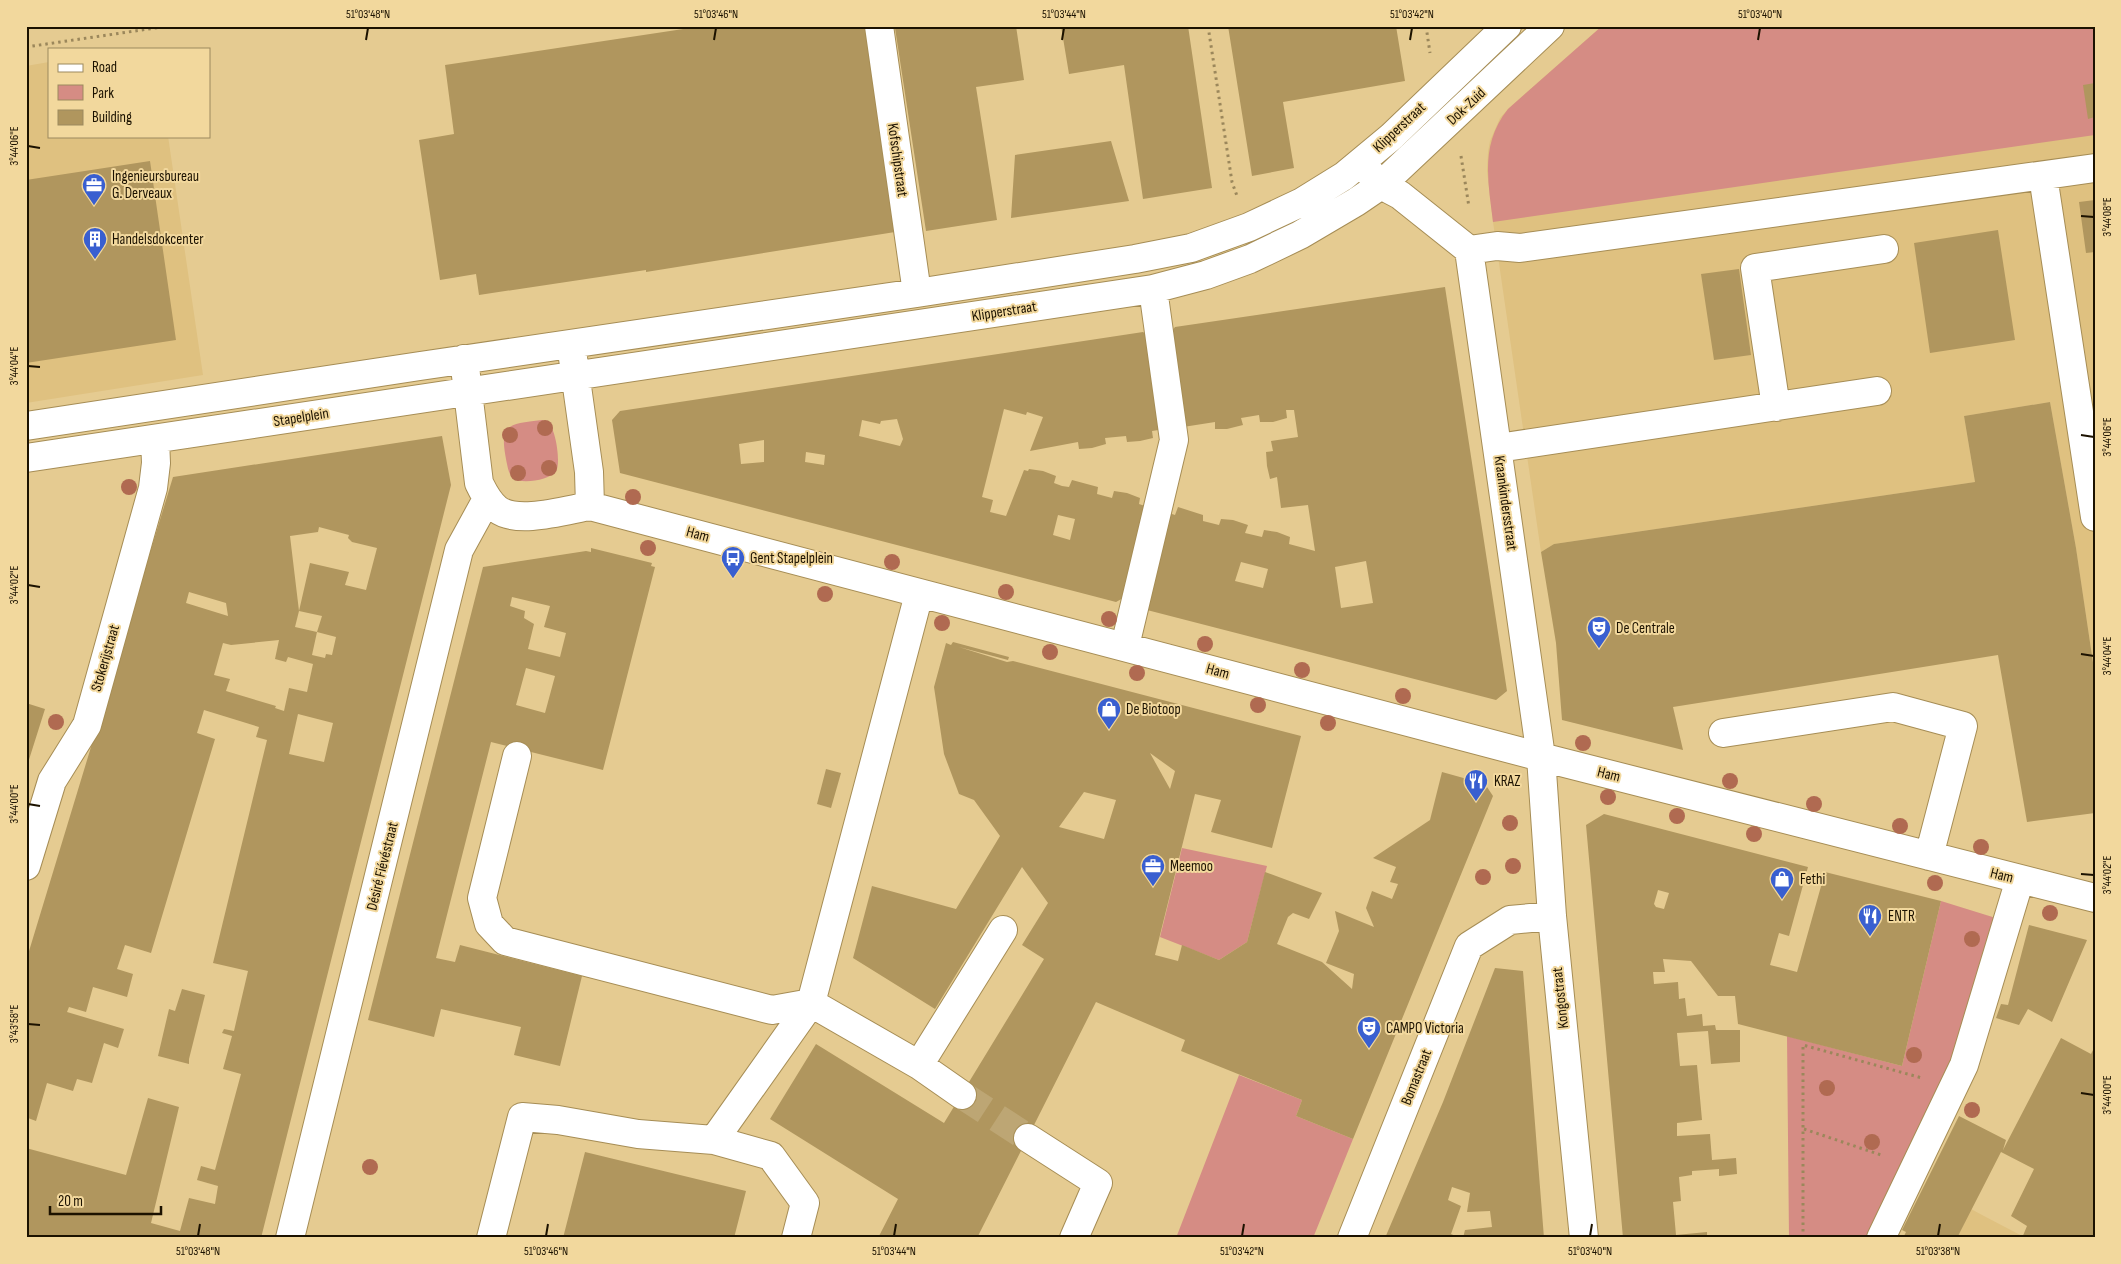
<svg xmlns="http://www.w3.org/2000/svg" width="2121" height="1264" viewBox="0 0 2121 1264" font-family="'Sofia Sans Condensed',sans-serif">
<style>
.built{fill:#dfc180}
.green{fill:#d58c84}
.building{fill:#b0965e;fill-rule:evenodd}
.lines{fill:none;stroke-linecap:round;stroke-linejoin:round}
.minor-tunnel{stroke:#bda674;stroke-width:28;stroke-dasharray:28 14;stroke-linecap:butt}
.minor-casing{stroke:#a68d55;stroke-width:30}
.path{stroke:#9b875b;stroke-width:3;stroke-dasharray:2.5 4;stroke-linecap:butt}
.minor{stroke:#fff;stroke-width:28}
.tree{fill:#b06a51}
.ticks{fill:none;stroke:#1c1200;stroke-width:2}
.labels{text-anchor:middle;stroke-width:4;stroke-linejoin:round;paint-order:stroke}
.street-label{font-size:15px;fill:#1c1200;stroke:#f2d89d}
.poi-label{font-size:15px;fill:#1c1200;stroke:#f2d89d;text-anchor:start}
.neatline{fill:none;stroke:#1c1200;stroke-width:2}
.ticks-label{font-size:12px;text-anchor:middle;fill:#1c1200}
</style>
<rect width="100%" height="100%" fill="#e5cb91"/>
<path class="built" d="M1602,26h493v650l-19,-128 -26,-146 -86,14 11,66 -421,62 -13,8 -48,-330 -6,-51 1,-19 2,-11 10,-23 8,-9z
M49,62v74h119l35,239 -177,28v-337z
M1971,1209l13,7 42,22h-69z"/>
<path class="green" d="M1602,26h493v109l-602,87c-5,-41 -13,-78 15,-113z
M542,420c2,1 5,2 7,4 7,6 12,40 7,47 -6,9 -35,14 -43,7 -4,-4 -5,-9 -6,-14 -8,-39 -2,-40 35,-44z
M1182,848l85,18 -20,76 -28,18 -59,-23z
M1941,901l58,18 -32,124 -96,195h-82l-2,-202 115,30z
M1239,1075l63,25 -6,16 57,23 -40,99h-137z"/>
<path class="building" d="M703,26h162l30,206 -249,40v-2l-167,25 -3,-21 -36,6 -21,-140 35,-6 -9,-69z
M907,26h109l8,54 -48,7 21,133 -71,11 -31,-203z
M1061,26h127l24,162 -69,11 -19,-134 -55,9z
M1228,26h168l9,55 -122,21 11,66 -42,8z
M2095,83v34l-7,2 -5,-34z
M1111,141l18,60 -118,17 4,-63z
M150,161l26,179 -150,23v-183z
M2095,200v52l-9,1 -7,-51z
M1998,230l17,110 -85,13 -16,-110z
M1739,269l12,86 -37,5 -13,-86z
M1445,287l62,404 -11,9 -349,-90 19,-98 9,3 3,-8 25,8v6l16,4 2,-6 12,1 15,5 -3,8 17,4 2,-7 13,2 13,5 -1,7 26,7 -7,-46 -27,3 -4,-31 -7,2 -3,-13 -1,-14 7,-1 -2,-10 27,-4 -4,-27h-8l1,8 -14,4h-13l-1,-7 -18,3 2,7 -16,4h-12v-7l-32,5 -14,-92 6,-8zM1366,561l7,42 -32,5 -6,-41zM1241,562l27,7 -5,19 -28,-7z
M1143,332l8,6 14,91 -13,2 1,7 -13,3 -13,1 -1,-6 -21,2 1,6 -14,4 -13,1 -1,-7 -48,9 13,-34 -16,-5 -1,3 -22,-6 -22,88 11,3 -3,12 16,4 18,-46 4,1 1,-2 14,2 13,5 -2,7 8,3 7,1 3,-7 26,7 -1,7 15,4 2,-7 13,2 13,5 -1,6 9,3 -23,90 -9,5 -496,-129 -8,-53 8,-9zM897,419l6,20 -3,7 -41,-10 3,-16 18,4 1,-3zM764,440v22l-23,2 -2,-20zM806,452l19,3 -1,10 -19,-3zM1058,515l17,4 -5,21 -17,-5z
M2050,402l26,146 19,128v137l-68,9 -29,-167 -325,52 10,43 -121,-30 -6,-77 -15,-91 13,-8 421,-62 -11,-66z
M442,436l9,49 -190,753h-235v-90l100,27 22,-77 31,9 -28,116 29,8 9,-33 26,6 3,-18 -21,-6 4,-14 14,4 26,-96 -18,-5 9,-33 -10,-3 2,-4 10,2 14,-60 -35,-8 54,-223 -11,-3 3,-10 -55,-17 -7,23 18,6 -64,214 -26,-8 -8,24 16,5 -6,23 -34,-10 -7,25 -17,-5 -2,5 57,17 -6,19 -14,-5 -12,40 -15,-4 -4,12 -26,-8 -11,38 -8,-3 -2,5v-162l147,-484zM319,527l30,8 -1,3 4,4 25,6 -11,42 -21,-5 4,-13 -39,-9 -11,48 -9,-75 28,-4zM189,592l37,11 2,13 -42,-13zM299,611l23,5 -5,16 19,5 -4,18 -6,-1 -1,4 -13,-3 5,-23 -22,-5zM279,640l-4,19 11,3 2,-5 25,7 -6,28 -18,-4 -5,23 -9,-3 1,-2 -50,-15 4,-12 -16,-4 9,-32 8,2zM298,714l35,9 -9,39 -35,-8z
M591,548l61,15 -1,3 4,1 -52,203 -112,-28 -55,216 19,4 5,-17 122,31 -22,90 -46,-11 7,-28 -80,-18 -7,28 -66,-17 115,-453 103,-16 5,1zM512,597l38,9 -6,21 22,6 -6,24 -32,-8 6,-25 -10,-6 1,-7 -15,-5zM526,668l29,8 -10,37 -29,-8z
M953,642l56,15 -1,3 -49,-13 48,15 6,-1 288,75 -29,112 -61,-16 10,-32 -26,-6 -40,161 23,6 4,-16 37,15 28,-18 18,-70 57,21 -13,26 -16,-6 -5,4 -11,27 45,18 30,27 2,-15 -28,-11 13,-32 -4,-20 39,16 -8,-19 6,-17 20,8 6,-15 -8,-2 6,-15 -23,-9 57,-38 12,-48 43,12 8,12 -140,343 -57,-23 6,-16 -121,-49 4,-11 -89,-38 -119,236h-99l20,-39 -128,-80 46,-75 128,79 100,-164 -22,-14 26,-42 -26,-36 -87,142 -82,-51 19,-72 84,23 44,-73 -26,-36 -15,-6 -15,-40 -10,-67 12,-44 5,2zM1150,753l25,18 -5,18zM1084,792l32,8 -12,39 -45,-12z
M26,703l19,6 -18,57h-1z
M826,769l15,4 -10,35 -14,-4z
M1604,814l204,53 -19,69 -10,-3 -9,32 27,7 28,-100 116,29 -39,165 -164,-42 -3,-28h-17l-27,-35 -28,-2 2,13h-12l1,12 24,-2 1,17 6,-1 2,18 15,-2 1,12 12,-1 1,5h24v32l-29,2 -3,-33 -31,2 3,33 17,-1 5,55 -25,3v13l33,-2 2,26 24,-2 1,16 -18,2v-7l-27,2v4l-13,2 2,24 -8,1 3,33 31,-3v6h-84l-37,-413zM1658,890l11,3 -5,16 -8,-2 -2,-3z
M2029,925l58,15 -35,82 -24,-13 -9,16 -23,-7 5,-14 7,1z
M1495,968l28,3 21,267h-81l2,-8 27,-3 -2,-16 -23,1 3,-19 -18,-6 -4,13 13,6 -10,28 9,4h-75l58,-136z
M182,989l23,6 -16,64v5l-31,-8 11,-47 6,2z
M2061,1038l30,16 4,-8v192h-73l5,-12 -16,-10 23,-47 -33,-17 -44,86h-54l3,-6 -4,-2 57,-114 47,24 -3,10z
M585,1152l161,39 -12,47h-171z"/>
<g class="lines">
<path class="minor-tunnel" d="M962,1095l66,43"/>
<g class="minor-casing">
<path id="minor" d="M879,26l38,267
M1370,173l11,12 19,10 69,55 72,507 11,159 32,322
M2043,176l52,341
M1469,250l28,-4 23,2 575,-80
M573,358l16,114 1,34
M464,359l15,124c5,10 9,19 18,26 20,16 69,1 93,-3l951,251 554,141
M1776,407l-21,-139 129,-19
M26,426l394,-60 497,-73 218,-34 56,-11 58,-21 53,-25 42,-26 47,-39 116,-111
M1498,448l379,-57
M26,458l1127,-169 53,-14 44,-16 50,-24 56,-33 25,-17 169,-159
M1125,646l49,-206 -21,-151
M1723,733l170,-26 70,19 -34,130
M517,756l-35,142 7,26 16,17 267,69 39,-7 108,62 84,-135
M26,866l26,-85 35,-56 66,-237 3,-25 -1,-24
M919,1065l43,30
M1028,1138l70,45 -24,55
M714,1140l97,-137 108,-409
M290,1238l169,-688 28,-51
M491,1238l31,-121 36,3 80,14 76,6 57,16 34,47 -9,35
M1352,1238l117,-292 41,-26 42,-4
M1881,1238l83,-173 56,-186"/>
</g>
<path class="path" d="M1208,26l24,156 5,14
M1426,26l4,27
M26,47l143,-21
M1461,156l8,51
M1804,1129l80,27
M1803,1238v-193l119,33"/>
<use href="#minor" class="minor"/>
</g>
<g class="tree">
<circle cx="545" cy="428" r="8"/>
<circle cx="510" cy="435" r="8"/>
<circle cx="549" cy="468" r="8"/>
<circle cx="518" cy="473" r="8"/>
<circle cx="129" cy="487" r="8"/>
<circle cx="633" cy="497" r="8"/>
<circle cx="648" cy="548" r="8"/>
<circle cx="892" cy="562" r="8"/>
<circle cx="1006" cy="592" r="8"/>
<circle cx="825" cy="594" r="8"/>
<circle cx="1109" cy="619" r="8"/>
<circle cx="942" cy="623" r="8"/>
<circle cx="1205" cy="644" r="8"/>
<circle cx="1050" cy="652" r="8"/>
<circle cx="1302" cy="670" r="8"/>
<circle cx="1137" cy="673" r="8"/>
<circle cx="1403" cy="696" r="8"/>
<circle cx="1258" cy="705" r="8"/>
<circle cx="56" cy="722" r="8"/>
<circle cx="1328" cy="723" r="8"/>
<circle cx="1583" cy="743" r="8"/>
<circle cx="1730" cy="781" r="8"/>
<circle cx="1608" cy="797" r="8"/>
<circle cx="1814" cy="804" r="8"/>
<circle cx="1677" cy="816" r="8"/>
<circle cx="1510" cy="823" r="8"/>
<circle cx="1900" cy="826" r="8"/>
<circle cx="1754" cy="834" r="8"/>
<circle cx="1981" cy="847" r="8"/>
<circle cx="1513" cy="866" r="8"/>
<circle cx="1483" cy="877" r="8"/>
<circle cx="1935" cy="883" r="8"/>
<circle cx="2050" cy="913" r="8"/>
<circle cx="1972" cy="939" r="8"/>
<circle cx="1914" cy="1055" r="8"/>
<circle cx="1827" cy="1088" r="8"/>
<circle cx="1972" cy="1110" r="8"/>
<circle cx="1872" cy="1142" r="8"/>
<circle cx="370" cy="1167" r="8"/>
</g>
<path class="ticks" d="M366,40l2,-12M714,40l2,-12M1062,40l2,-12M1410,40l2,-12M1758,40l2,-12M28,146l12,2M2081,216l13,1M28,366l12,1M2081,435l13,2M28,585l12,2M2081,654l13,2M28,804l12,2M2081,874l13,1M28,1024l12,1M2081,1093l13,2M198,1236l2,-12M546,1236l2,-12M894,1236l2,-12M1242,1236l2,-12M1590,1236l2,-12M1938,1236l2,-12"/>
<defs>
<g id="office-pin" transform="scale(1.25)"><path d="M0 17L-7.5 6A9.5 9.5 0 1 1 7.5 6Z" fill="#395fd0" stroke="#f2d89d"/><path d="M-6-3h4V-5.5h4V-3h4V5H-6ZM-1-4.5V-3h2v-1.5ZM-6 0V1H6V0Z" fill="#fff"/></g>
<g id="building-pin" transform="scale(1.25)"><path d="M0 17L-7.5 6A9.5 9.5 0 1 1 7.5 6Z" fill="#395fd0" stroke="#f2d89d"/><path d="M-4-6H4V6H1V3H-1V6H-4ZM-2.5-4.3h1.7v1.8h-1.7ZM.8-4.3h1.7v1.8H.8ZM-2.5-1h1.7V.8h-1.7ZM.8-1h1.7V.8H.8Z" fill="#fff"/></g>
<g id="bus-pin" transform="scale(1.25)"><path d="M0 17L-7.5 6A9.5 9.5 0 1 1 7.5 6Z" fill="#395fd0" stroke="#f2d89d"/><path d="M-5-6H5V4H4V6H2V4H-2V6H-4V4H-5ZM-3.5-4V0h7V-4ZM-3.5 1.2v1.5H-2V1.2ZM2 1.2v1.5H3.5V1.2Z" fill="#fff"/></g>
<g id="theatre-pin" transform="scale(1.25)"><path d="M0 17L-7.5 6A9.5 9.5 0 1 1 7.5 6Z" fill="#395fd0" stroke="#f2d89d"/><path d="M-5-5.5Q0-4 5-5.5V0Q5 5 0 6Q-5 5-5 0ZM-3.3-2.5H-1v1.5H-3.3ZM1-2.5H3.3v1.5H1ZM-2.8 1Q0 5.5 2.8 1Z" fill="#fff"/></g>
<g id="shop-pin" transform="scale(1.25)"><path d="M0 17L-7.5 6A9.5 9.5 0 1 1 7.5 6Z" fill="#395fd0" stroke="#f2d89d"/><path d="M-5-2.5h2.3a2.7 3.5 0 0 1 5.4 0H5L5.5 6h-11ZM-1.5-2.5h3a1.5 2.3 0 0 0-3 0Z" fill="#fff"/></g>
<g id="restaurant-pin" transform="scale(1.25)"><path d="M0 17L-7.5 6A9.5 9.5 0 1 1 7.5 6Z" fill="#395fd0" stroke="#f2d89d"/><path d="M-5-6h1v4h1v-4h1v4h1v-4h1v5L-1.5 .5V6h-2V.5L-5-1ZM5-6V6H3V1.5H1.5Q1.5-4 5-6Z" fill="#fff"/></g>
</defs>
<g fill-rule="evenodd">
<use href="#office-pin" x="94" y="185"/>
<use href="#building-pin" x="95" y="239"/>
<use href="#bus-pin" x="733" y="558"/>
<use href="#theatre-pin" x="1599" y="628"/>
<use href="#shop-pin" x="1109" y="709"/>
<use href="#restaurant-pin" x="1476" y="781"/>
<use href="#office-pin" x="1153" y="866"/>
<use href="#shop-pin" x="1782" y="879"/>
<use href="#restaurant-pin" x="1870" y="916"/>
<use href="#theatre-pin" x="1369" y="1028"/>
</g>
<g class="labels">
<g class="street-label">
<text transform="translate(1466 106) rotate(-43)" y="5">Dok-Zuid</text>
<text transform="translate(1399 127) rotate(-43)" y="5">Klipperstraat</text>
<text transform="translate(898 160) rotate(82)" y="5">Kofschipstraat</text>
<text transform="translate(1004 311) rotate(-9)" y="5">Klipperstraat</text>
<text transform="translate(301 417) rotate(-9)" y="5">Stapelplein</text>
<text transform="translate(1506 503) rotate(82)" y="5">Kraankindersstraat</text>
<text transform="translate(698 534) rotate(15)" y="5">Ham</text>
<text transform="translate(105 658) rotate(-74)" y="5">Stokerijstraat</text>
<text transform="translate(1218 671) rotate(15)" y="5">Ham</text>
<text transform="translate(1609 774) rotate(14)" y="5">Ham</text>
<text transform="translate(382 866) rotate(-76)" y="5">Désiré Fiévéstraat</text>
<text transform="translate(2002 875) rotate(14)" y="5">Ham</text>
<text transform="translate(1560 998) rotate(-96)" y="5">Kongostraat</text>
<text transform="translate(1416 1077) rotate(-68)" y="5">Bomastraat</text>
</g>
<g class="poi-label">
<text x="112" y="181">Ingenieursbureau<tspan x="112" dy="17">G. Derveaux</tspan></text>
<text x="112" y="244">Handelsdokcenter</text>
<text x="750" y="563">Gent Stapelplein</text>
<text x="1616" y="633">De Centrale</text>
<text x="1126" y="714">De Biotoop</text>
<text x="1494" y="786">KRAZ</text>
<text x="1170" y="871">Meemoo</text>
<text x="1800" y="884">Fethi</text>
<text x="1888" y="921">ENTR</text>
<text x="1386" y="1033">CAMPO Victoria</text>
</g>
</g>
<rect width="2121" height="1264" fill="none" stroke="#f2d89d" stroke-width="55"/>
<rect x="48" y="48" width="162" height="90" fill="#f2d89d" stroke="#9c895e"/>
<rect x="58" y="64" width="25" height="8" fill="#ffffff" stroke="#9c895e"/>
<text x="92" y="72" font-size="15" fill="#1c1200">Road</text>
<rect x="58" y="85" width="25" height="15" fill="#d58c84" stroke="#9c895e"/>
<text x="92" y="98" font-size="15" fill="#1c1200">Park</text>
<rect x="58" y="110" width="25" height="15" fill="#b0965e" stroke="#9c895e"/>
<text x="92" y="122" font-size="15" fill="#1c1200">Building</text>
<path d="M50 1206v8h111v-8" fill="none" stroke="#1c1200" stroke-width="2.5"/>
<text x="58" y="1206" font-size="15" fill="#1c1200" stroke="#f2d89d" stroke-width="4" paint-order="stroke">20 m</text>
<rect x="28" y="28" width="2066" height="1208" class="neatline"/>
<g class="ticks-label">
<text x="368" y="18">51°03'48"N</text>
<text x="716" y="18">51°03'46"N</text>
<text x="1064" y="18">51°03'44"N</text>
<text x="1412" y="18">51°03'42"N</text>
<text x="1760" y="18">51°03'40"N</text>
<text transform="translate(14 146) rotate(-90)" y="4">3°44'06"E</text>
<text transform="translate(2107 217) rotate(-90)" y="4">3°44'08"E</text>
<text transform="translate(14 366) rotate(-90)" y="4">3°44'04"E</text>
<text transform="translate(2107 437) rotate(-90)" y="4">3°44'06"E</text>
<text transform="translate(14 585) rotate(-90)" y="4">3°44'02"E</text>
<text transform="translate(2107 656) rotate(-90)" y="4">3°44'04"E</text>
<text transform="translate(14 804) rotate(-90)" y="4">3°44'00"E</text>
<text transform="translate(2107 875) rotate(-90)" y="4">3°44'02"E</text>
<text transform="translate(14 1024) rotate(-90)" y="4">3°43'58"E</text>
<text transform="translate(2107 1095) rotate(-90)" y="4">3°44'00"E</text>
<text x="198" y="1255">51°03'48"N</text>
<text x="546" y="1255">51°03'46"N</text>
<text x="894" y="1255">51°03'44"N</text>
<text x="1242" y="1255">51°03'42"N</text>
<text x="1590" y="1255">51°03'40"N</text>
<text x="1938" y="1255">51°03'38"N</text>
</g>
</svg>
